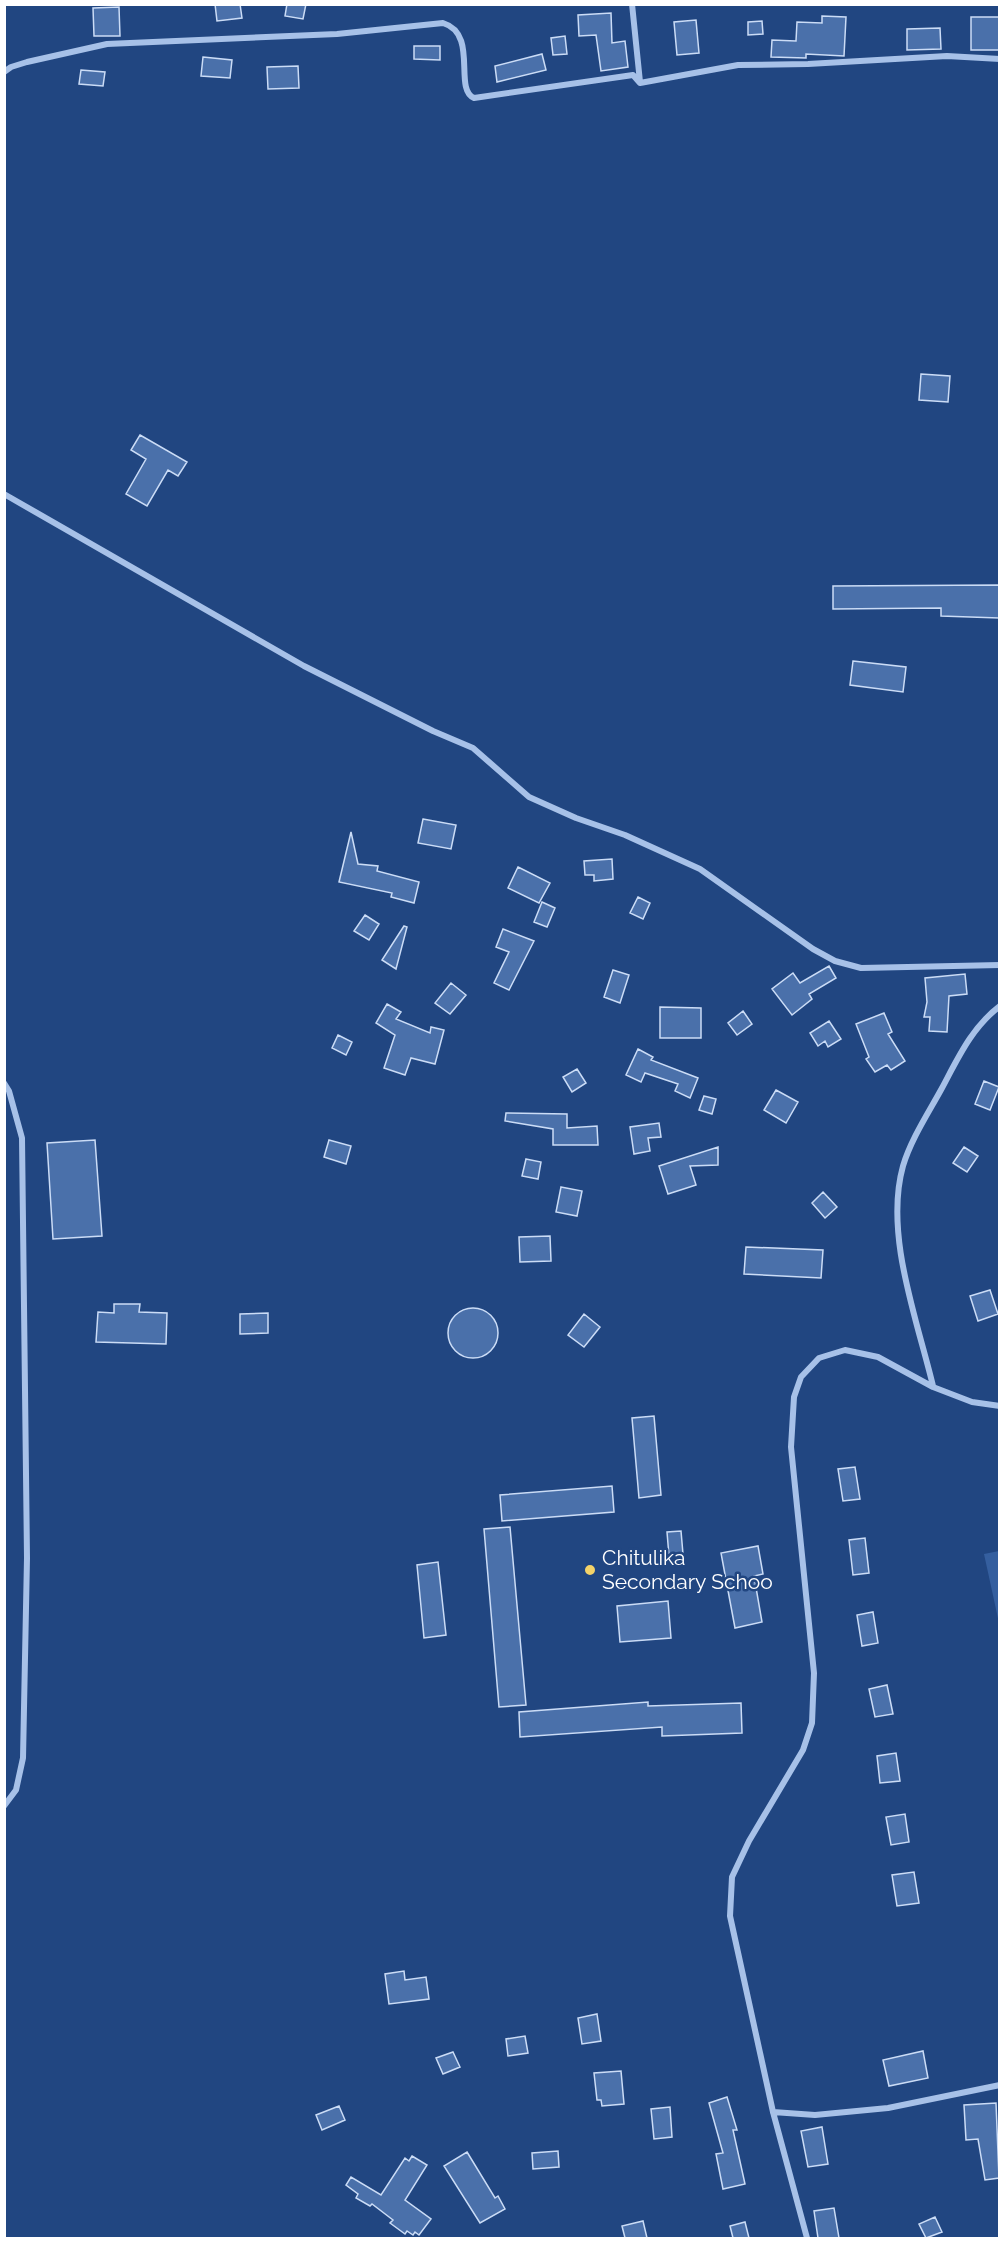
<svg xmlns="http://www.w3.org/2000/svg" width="1004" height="2243" viewBox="0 0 1004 2243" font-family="Raleway,sans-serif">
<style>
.green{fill:#355f9f}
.building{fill:#4a70aa;stroke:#cbdcf6;stroke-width:1.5}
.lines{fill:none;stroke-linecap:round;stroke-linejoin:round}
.minor{stroke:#a7c1e8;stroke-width:6}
.poi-dot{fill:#f4d369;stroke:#214681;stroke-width:2}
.labels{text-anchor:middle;stroke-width:5;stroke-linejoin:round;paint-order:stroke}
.poi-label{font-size:21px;fill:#fff;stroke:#214681;text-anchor:start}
</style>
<rect width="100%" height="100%" fill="#214681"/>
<path class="green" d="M999,1551h1l-1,72 -15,-69z"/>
<path class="building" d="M215,4h25l2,14 -25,3z
M287,4h19l-3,15 -18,-3z
M119,7l1,29h-26l-1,-28z
M611,13l1,30 13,-2 3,26 -27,4 -5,-36 -17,1 -1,-21z
M822,16l24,1 -2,39 -38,-2v4l-35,-1 1,-17 24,1 1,-19 25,1z
M971,17h28v33h-28z
M696,20l3,33 -22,2 -3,-33z
M762,21l1,13 -15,1v-13z
M940,28l1,21 -34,1v-21z
M565,36l2,18 -14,1 -2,-17z
M414,46h26v14l-26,-1z
M542,54l4,16 -49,12 -2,-16z
M203,57l29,3 -2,18 -29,-2z
M298,66l1,22 -31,1 -1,-22z
M81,70l24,2 -2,14 -24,-2z
M921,374l29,2 -2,26 -29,-2z
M140,435l47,27 -9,14 -10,-6 -21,36 -21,-12 20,-35 -15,-9z
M999,585v33l-58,-2v-8l-108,1v-23z
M853,661l53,6 -3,25 -53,-7z
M423,819l33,6 -5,24 -33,-6z
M351,832l7,32 20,2 -1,5 42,11 -5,21 -23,-6 1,-4 -53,-11z
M612,859l1,20 -19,2v-6h-9l-1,-14z
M518,867l32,16 -11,20 -31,-15z
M638,897l12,6 -7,16 -13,-6z
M542,902l13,6 -8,19 -13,-5z
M365,915l14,9 -10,16 -15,-9z
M404,926l3,1 -11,42 -14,-9z
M503,929l31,12 -25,49 -15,-7 15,-31 -13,-5z
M829,966l7,12 -27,16 3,5 -20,16 -20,-26 21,-16 7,10z
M613,970l16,5 -9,28 -16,-6z
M965,974l2,20 -18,2 -2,36 -18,-1 1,-14h-6l3,-15 -2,-24z
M451,983l15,12 -16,19 -15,-11z
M387,1004l14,8 -5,7 34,14 1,-6 13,3 -9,34 -24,-6 -6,17 -21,-7 11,-33 -19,-12z
M660,1007l41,1v30h-41z
M743,1011l9,13 -15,11 -9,-12z
M884,1013l8,19 -4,2 17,27 -14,9 -4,-5 -12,7 -9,-13 3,-2 -13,-33z
M829,1021l12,18 -13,8 -3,-6 -7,5 -8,-13z
M338,1035l14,7 -6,13 -14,-7z
M638,1049l15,8 -2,3 47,18 -8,20 -15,-7 3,-7 -33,-11 -4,9 -15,-7z
M577,1069l9,14 -14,9 -9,-15z
M984,1081l15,6 -9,23 -15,-6z
M776,1090l22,12 -12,21 -22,-13z
M704,1096l12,3 -4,15 -13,-4z
M506,1113l61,1v14l30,-2 1,19h-45v-16l-48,-8z
M659,1123l2,14 -13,1 2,13 -16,3 -4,-27z
M95,1140l7,96 -49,3 -6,-96z
M329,1140l22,6 -5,18 -22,-7z
M718,1147v18l-28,1 6,19 -28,9 -9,-28z
M964,1147l14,9 -11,16 -14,-9z
M526,1159l15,3 -3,17 -16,-3z
M561,1187l21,4 -5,25 -21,-4z
M823,1192l14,15 -12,11 -13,-15z
M550,1236l1,25 -31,1 -1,-25z
M746,1247l77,3 -2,28 -77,-4z
M990,1290l8,24 -20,7 -8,-25z
M114,1304h26l-1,8 28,1 -1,31 -70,-2 2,-30 16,1z
M448 1333a25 25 0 1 1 50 0a25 25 0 1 1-50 0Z
M268,1313v20l-28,1v-20z
M584,1314l16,13 -16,20 -16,-12z
M654,1416l7,79 -22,3 -7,-80z
M855,1467l5,32 -17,2 -5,-32z
M612,1486l2,26 -112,9 -2,-26z
M510,1527l16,178 -27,2 -15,-178z
M681,1531l2,23 -14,2 -2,-24z
M865,1538l4,35 -16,2 -4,-35z
M758,1546l5,28 -9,2 8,46 -27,6 -14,-75z
M438,1562l8,73 -22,3 -7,-73z
M668,1601l3,37 -51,4 -3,-36z
M873,1612l5,31 -16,3 -5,-31z
M887,1685l6,29 -18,3 -6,-28z
M648,1702v4l93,-3 1,30 -80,3v-9l-142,10 -1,-25z
M896,1753l4,28 -20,2 -3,-27z
M905,1814l4,28 -18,3 -5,-28z
M914,1872l5,31 -22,3 -5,-31z
M404,1971l1,9 21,-3 3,22 -40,5 -4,-30z
M597,2014l4,27 -19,3 -4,-26z
M525,2036l3,17 -20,3 -2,-17z
M923,2051l5,27 -39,8 -6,-26z
M453,2052l7,15 -17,7 -7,-16z
M621,2071l3,33 -22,2 -1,-6h-4l-3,-27z
M727,2097l10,33h-4l12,54 -22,5 -7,-35 7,-1 -14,-50z
M996,2103l3,75 -14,2 -7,-41 -12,1 -2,-35z
M339,2106l6,14 -23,10 -6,-15z
M670,2107l2,30 -18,2 -3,-30z
M822,2127l6,37 -20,3 -7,-36z
M558,2151l1,16 -26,2 -1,-16z
M467,2152l28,46 3,-2 7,13 -25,14 -36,-57z
M412,2156l15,9 -22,35 26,19 -12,16 -4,-3 -2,3 -6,-4 -2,3 -15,-11 3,-3 -21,-16 -2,2 -14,-8 2,-4 -12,-9 5,-8 30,18 24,-37 4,3z
M834,2208l5,30h-21l-4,-27z
M935,2217l7,15 -16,6 -7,-14z
M643,2221l4,17h-22l-3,-12z
M745,2222l4,16h-16l-3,-12z"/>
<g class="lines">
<path class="minor" d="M632,4l8,78
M4,72l7,-5 16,-5 80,-18 230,-10 106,-11c36,11 10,66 31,75l159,-23 7,8 98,-18 70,-1 139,-8 53,3
M4,494l300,172 129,65 40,17 56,49 47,21 49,17 75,34 113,80 22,12 26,7 139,-3
M4,1083l5,8 13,47 5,420 -4,200 -7,32 -12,16
M933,1386c-16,-67 -49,-152 -30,-220 8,-27 26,-54 39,-78 16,-30 30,-61 58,-82
M773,2112l42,3 73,-7 112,-23
M807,2238l-34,-126 -43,-196 2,-39 17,-36 54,-91 9,-27 2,-50 -23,-226 3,-50 7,-20 18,-19 26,-8 33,7 55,30 39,15 28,4"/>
</g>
<circle class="poi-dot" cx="590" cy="1570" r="6"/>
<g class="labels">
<g class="poi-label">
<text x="602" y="1565">Chitulika<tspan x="602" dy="24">Secondary Schoo</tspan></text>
</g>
</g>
<rect width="1004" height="2243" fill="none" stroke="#ffffff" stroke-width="12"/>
</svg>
